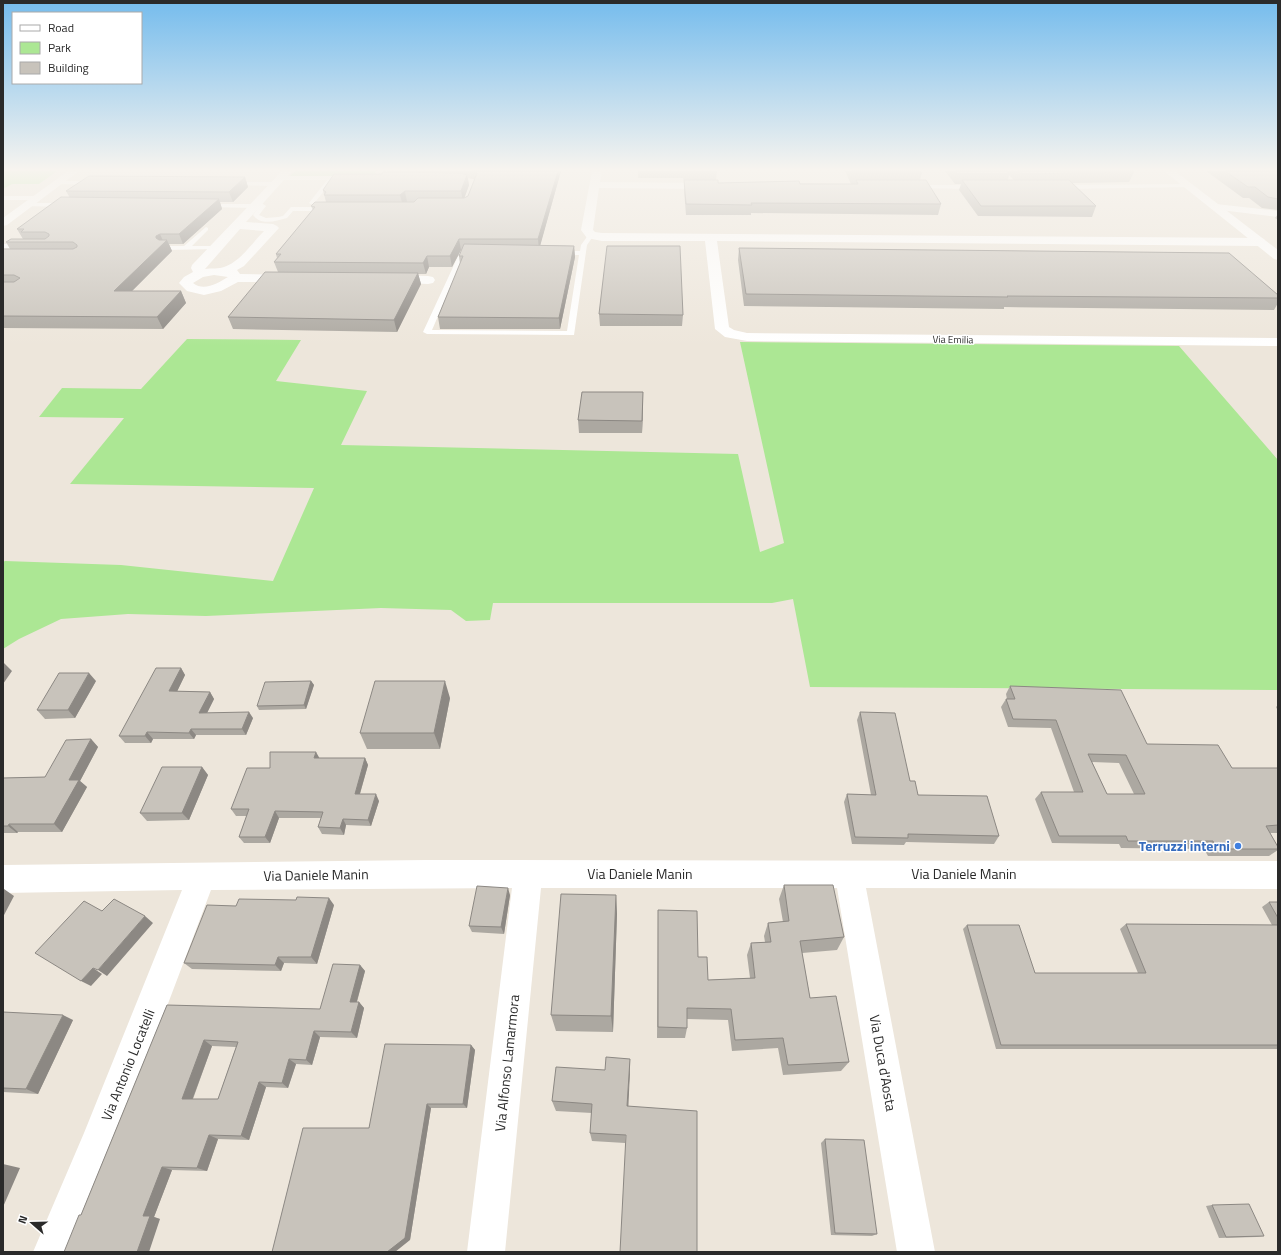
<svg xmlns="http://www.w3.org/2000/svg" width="1281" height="1255" viewBox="0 0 1281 1255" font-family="'Titillium Web',sans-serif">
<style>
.green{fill:#ace794}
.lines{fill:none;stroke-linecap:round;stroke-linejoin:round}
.service{fill:#fff;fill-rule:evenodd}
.minor{fill:#fff;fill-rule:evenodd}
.tertiary{fill:#fff;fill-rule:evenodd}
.wall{fill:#aca8a1;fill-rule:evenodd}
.shaded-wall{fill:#8c8883}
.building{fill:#c8c3bb;stroke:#8c8883;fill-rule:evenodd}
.shop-dot{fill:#3f7fe0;stroke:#fff;stroke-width:1.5}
.labels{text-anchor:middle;stroke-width:3;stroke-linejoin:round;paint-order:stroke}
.far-street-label{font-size:10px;fill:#2a2a2a;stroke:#fff}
.near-shop-label{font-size:14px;font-weight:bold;fill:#366cbe;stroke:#fff;text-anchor:end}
.near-street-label{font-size:14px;fill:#2a2a2a;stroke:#fff}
</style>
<rect width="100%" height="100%" fill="#ede6db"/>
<path class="green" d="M3,171h54l-18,13h-27l-9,5z
M295,171h81l-3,5h-83z
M187,339l114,1 -25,41 91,10 -26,54 397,9 22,98 24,-9 -44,-201 439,4 99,114v230l-468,-3 -17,-88 -21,4h-279l-3,17 -24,1 -15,-11 -70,-2 -175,8 -78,-2 -67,5 -42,20 -16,10v-87l2,-1 116,4 152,16 41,-93 -244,-4 54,-66 -85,-1 23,-29 79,1z"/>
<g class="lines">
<path class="service" d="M347,176l2,1v2l-16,1 -17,21 11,1v2c-5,1 -14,2 -18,-1l18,-23h-47l-3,-2 3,-2z
M57,181h38l3,2 -3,2 -36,-1 -2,-1z
M232,182h43l3,2 -3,2 -45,-1v-2z
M1190,184l2,1v2l-131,2 -3,-2 3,-2z
M915,185h62l3,2 -3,2 -64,-1 -1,-1z
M3,196h34l3,2 -3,2h-34z
M27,203h39l3,2 -3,2 -41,-1 -1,-1z
M207,204h56l3,2 -7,9 7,3 12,-1 5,-1 8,-9h37l3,2 -3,2h-35l-6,7c-12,3 -25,8 -34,-3l5,-7 -53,-1 -1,-1z
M206,227l2,1v2l-16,16h24l3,2 -1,1 -53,1 -3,-2 3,-2h19z
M589,234l5,1 -7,10 -13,90 -147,-1 -4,-2 37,-80c3,-3 10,-3 13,0l-8,2 -33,76 135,1 12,-76h-21l-3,-2 3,-2h22l1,-6z
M3,244h21l3,2 -3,2h-21z"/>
<path class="minor" d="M68,171h11l-72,54 -4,1v-8z
M282,171h10l-46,51 27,2 4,2 2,2 -35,38 -7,4 3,4 50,1 5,1 2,3 -2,3h-57l-17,9 -17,4 -17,-4 -8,-8 5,-6 9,-5 -2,-4 1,-3zM240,229l24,2c-12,12 -24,31 -40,36 -4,2 -14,1 -19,2zM214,275l14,2c-10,6 -24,15 -35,6l10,-6z
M592,171h10l-2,11 113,1 5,3 -5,3 -114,-1 -6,42 2,2 7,1 658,5 4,1 2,3 -2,3 -4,1 -543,-5 12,86 5,3 13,3 531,5v8l-531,-5 -22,-4 -10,-8 -10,-88h-103l-15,-3 -6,-8z
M1216,204l62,7v6l-66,-8 -2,-2 2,-2z
M390,275l38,1 5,1 2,3 -2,3 -5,1 -43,-2 -2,-3 2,-3z
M426,860l852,1v28l-412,-1 69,364h-38l-60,-364h-296l-36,364h-38l45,-364 -301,2 -95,251 -45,111h-38l51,-119 98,-243 -179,3v-28z"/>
<path class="tertiary" d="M1164,171h11l103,79v10l-4,-1z"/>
</g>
<path class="wall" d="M388,171h173l-21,74 34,1 1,11 -15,72h-120l-2,-12 22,-53 -1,-8 3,-6h-1l-9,17h-23l-3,7h-8l3,10 -24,48 -164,-3 -5,-12 50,-45 -4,-10 3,-4 -1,-4 37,-44 -2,-4 15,-4 -3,-12 65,-18zM468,178l5,1 2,1 -7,16 -4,2 5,-13z
M638,171h79l-1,9 2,3 137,1h1h-5l-6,-13h75l2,2 -2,7 21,24 -3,11 -187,-2v2h-65l-2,-25v-9l-1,-3h-45z
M945,171h187l2,1 -5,10 -57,1 24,23 -4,11 -114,-1 -19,-26 2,-6h-6zM1009,175l5,5h-6z
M1206,171h72v39l-16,-2 -13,-10h-6z
M245,177l3,10 -15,15h-13l2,7 -39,35h-14l3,7 -40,40h49l5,12 -23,26 -160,-1v-79h7l-4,-7 17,-3 -6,-10 53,-31 -4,-7z
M1278,214v6l-3,-2z
M739,248l539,47v8l-4,7 -270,-3v2l-260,-3 -6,-46z
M599,314l84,1 -1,11h-82z
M643,405l-1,28h-63l-1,-13z
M181,668l4,7 -8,16 33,1 4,7 -7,14 46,5 -7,17h-50l-2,4h-41l-2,4h-26l-6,-7z
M96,681l-21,37 -30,1 -8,-9z
M311,681l3,4 -8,24 -47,1 -2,-4z
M1010,686l137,58 85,24h46v65h-8l8,14v3l-9,6h-61l-4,-7 -83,-1 -2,-4 -67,-1 -17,-44 6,-7h33l-23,-64 -43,-1 -7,-20 5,-8h1l-1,-5zM1092,762l27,1 15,31h-27z
M450,698l-10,51h-73l-7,-16z
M1278,705v6l-2,-4z
M860,712l50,69 8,14 81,41 -5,8 -88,-2 -2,3 -52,-1 -8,-42 3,-8 24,1 -14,-75z
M91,739l7,8 -18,34 7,6 -25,45h-44l-1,1h-14v-55l42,-1z
M320,758h45l3,7 -8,29 19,7 -8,25 -25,-1 -2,10 -22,-1 -4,-7 3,-9h-42l-9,25h-26l-5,-6 8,-21h-11l-5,-7 39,-41z
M202,767l6,8 -19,45 -42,1 -7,-8z
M784,885l60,52 -7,13 -35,3 8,45 39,64 -8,9 -58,4 -5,-27 -46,3 -4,-31 -41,-1v9l-2,10h-28l1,-128 40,47 10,23 42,-2 -3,-23 4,-12 14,-1 -1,-6 4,-13 15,-1 -4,-23z
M510,895l-6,39 -32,-2 -3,-6z
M616,895l1,19 -4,118 -57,-1 -5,-16z
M1269,902h9v147h-282l-33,-120 4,-4 68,48h103l-18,-44 6,-5 146,1 -10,-18z
M334,905l-17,59 -33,-1 -3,8 -89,-2 -8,-6 52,-57z
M360,965l5,6 -8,31h2l5,6 -7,30 -37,-1 -8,28 -16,-1 -8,24 -22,-1 -17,53 -31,-1 -11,32 -35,-1 -18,47 6,2 -79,-4 86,-210 153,4zM212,1046l24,1 -18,52h-25z
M3,1012l70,8 -35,74 -35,-2z
M471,1045l4,5 -8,58h-36l-21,132 -41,-112z
M630,1059v11l-5,73 -33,-2 -2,-8 2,-20 -36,-2 -4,-10 53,-31z
M825,1139l52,95 -5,2 -41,-1 -10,-92z
M1212,1205l52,31 -7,1 -38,1 -13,-32z"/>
<path class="shaded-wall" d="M558,171h3l-22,79 -1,-11z
M467,175l2,10 -6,17 -2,-11z
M245,177l3,10 -15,15 -4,-10z
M405,191l2,11 -4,4 -3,-11z
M219,199l3,10 -39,35 -4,-10z
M160,234l4,9 3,-3 5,11 -52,52 -6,-12 42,-53v-2z
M459,239l2,11 -9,17 -2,-11z
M574,246l1,11 -15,72 -1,-11z
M427,256l2,11 -3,7 -3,-11z
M418,273l3,11 -24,48 -3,-12z
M181,291l5,12 -23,26 -6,-12z
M643,392v13l-1,28v-12z
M3,662l9,9 -9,13z
M181,668l4,7 -11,23 -5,-7z
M89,673l7,8 -21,37 -7,-8z
M311,681l3,4 -8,24 -2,-4z
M445,681l5,17 -10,51 -6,-16z
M210,692l4,7 -10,20 -5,-6z
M249,712l4,6 -7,17 -4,-6z
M191,729l5,6 -2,4 -5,-6z
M147,732l6,7 -2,4 -6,-7z
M91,739l7,8 -18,34 7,6 -25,45 -8,-8 15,-44z
M316,752l4,7 -6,-1z
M365,758l3,7 -10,35 -3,-6z
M202,767l6,8 -19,45 -7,-7z
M376,794l3,7 -8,25 -3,-6z
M275,811l4,7 -9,25 -5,-6z
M343,819l3,6 -2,10 -4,-7z
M9,824l9,8 -1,1 -9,-7z
M508,888l2,7 -6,39 -3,-7z
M4,889l10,7 -11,21v-26z
M616,895l1,19 -4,118 -2,-16z
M329,898l5,7 -17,59 -6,-7z
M145,916l8,7 -46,53 -9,-6z
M278,957l6,6 -3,8 -6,-6z
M360,965l5,6 -10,37 -5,-6z
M93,968l9,6 -11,12 -10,-5z
M359,1002l5,6 -7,30 -6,-6z
M63,1015l10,5 -35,74 -12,-5z
M314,1031l6,6 -8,28 -6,-5z
M204,1040l8,6 -21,57 -9,-4z
M471,1045l4,5 -8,58 -4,-4z
M289,1059l7,5 -8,24 -6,-5z
M630,1059v11l-2,45 -1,-9z
M259,1082l7,5 -17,53 -8,-4z
M427,1104l4,4 -21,132 -15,12h-8z
M209,1135l9,4 -11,32 -10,-3z
M3,1164l17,4 -17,39z
M162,1167l10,3 -18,47 6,2 -11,33h-12l6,-36z"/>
<path class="building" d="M474,171h84l-20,68h-79l-9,17h-23l-4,7 -149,-1 7,-8h-5l39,-47 -4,-1 4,-4h99l4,-4h46l4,-2 9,-23z
M851,171h69l2,2h-69z
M955,171h52l3,3h-53z
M1018,171h114l2,1 -113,2z
M1225,171h53v28l-10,-2 -13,-10h-7z
M383,172l77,1 7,2 -6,16h-56l-5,4h-76l2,-3 -3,-2 11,-16h48z
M89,176l156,1 -16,15 -163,-1z
M684,180h34v3l81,-2 1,3h58l-2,-4h70l15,24 -190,-1 1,2 -66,-1z
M962,180h107l27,26h-115z
M61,197l158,2 -40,35h-19l-4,2v2l3,2h8l-53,51h67l-24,26 -154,-1v-34h11l6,-4 -6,-3h-11v-26h70l4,-2v-2l-4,-3h-67l5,-3h34l4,-3v-2l-4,-2h-24l3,-3h-7z
M464,244l110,2 -15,72 -121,-1 25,-61h-4z
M607,246h73l3,69 -84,-1z
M739,248l490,5 49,42v3l-271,-2 1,1 -262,-3z
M265,272l153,1 -24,47 -166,-3z
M582,392h61l-1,29 -64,-1z
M156,668h25l-12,23 41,1 -11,21 50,-1 -7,17h-51l-2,4 -42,-1 -2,4h-26z
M59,673h30l-21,37h-31z
M311,681l-7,24 -47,1 8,-24z
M375,681h70l-11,52h-74z
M1010,686l111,4 26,54 71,1 14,23h46v57l-12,1 12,21v2h-62l-3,-8h-85l-2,-5h-67l-18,-44h42l-27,-72 -43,-1 -7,-20h9zM1088,754l38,1 19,39h-38z
M860,712l35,1 15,68h5l3,14 69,1 12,40 -91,-2v4l-53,-1 -8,-43 29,1z
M91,739l-22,41h10l-25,44h-45l-1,2h-5v-48l42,-1 21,-37z
M270,752h46l-2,6h51l-10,36h21l-8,26 -25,-1 -3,9 -22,-1 5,-15 -48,-1 -10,26h-26l10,-28h-18l16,-41h23z
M162,767h40l-20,46h-42z
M784,885h49l11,52 -44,4 10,57 26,-2 13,66 -61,3 -5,-27 -48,2 -4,-31 -44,-1v20l-29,-1v-117l39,1 1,46h9l1,23 47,-2 -4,-35 20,-1 -3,-19 21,-2z
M477,886l31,2 -7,39 -32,-1z
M561,894l55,1 -5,121 -60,-1z
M297,897l32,1 -18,59h-33l-3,8 -91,-2 23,-58 29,1 3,-7 57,1z
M114,899l31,17 -47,54 -5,-2 -12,13 -46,-28 49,-52 18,10z
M1269,902h9v16z
M1126,924l152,1v120h-277l-34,-120h52l16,48h111z
M333,964l27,1 -10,37h9l-8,30 -37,-1 -8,29 -17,-1 -7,24 -23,-1 -18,54 -32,-1 -12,33 -35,-1 -19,49h7l-13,36h-73l15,-37h2l86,-210 153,4zM204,1040l34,2 -20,57h-36z
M3,1012l60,3 -37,74 -23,-1z
M385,1044l86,1 -8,59h-36l-22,134 -18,14h-115l31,-124h66z
M606,1057l24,2 -3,47 70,5v141h-77l6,-117 -36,-2 2,-29 -40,-3 4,-34 49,3z
M825,1139l39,1 13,94 -42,-1z
M1249,1204l15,32 -38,1 -14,-32z"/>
<linearGradient id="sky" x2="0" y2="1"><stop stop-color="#75bced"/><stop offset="0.49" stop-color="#f7f4ef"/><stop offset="1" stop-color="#f7f4ef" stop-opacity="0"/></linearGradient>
<rect width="1281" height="346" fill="url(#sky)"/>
<circle class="shop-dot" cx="1238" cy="846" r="4"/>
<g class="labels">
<g class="far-street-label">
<text transform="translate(953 339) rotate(1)" y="4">Via Emilia</text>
</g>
<g class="near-shop-label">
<text x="1230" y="851">Terruzzi interni</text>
</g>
<g class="near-street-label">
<text x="640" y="879">Via Daniele Manin</text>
<text x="964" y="879">Via Daniele Manin</text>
<text transform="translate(316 875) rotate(-1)" y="5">Via Daniele Manin</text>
<text transform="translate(507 1063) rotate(-84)" y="5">Via Alfonso Lamarmora</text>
<text transform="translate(883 1063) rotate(80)" y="5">Via Duca d'Aosta</text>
<text transform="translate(128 1065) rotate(-68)" y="5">Via Antonio Locatelli</text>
</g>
</g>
<rect width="1281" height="1255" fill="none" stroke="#2a2a2a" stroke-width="8"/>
<rect x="12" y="12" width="130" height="72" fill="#ffffff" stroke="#aaaaaa"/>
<rect x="20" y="25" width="20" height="6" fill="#ffffff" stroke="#aaaaaa"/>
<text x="48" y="32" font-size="12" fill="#2a2a2a">Road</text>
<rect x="20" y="42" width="20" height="12" fill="#ace794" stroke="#aaaaaa"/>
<text x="48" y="52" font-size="12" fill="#2a2a2a">Park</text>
<rect x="20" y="62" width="20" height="12" fill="#c8c3bb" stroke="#aaaaaa"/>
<text x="48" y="72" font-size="12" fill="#2a2a2a">Building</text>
<g transform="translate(32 1223) rotate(290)" stroke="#ffffff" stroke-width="3" paint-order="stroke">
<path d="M0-3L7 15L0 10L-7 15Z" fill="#2a2a2a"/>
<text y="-6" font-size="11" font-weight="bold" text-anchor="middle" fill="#2a2a2a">N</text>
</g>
</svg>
